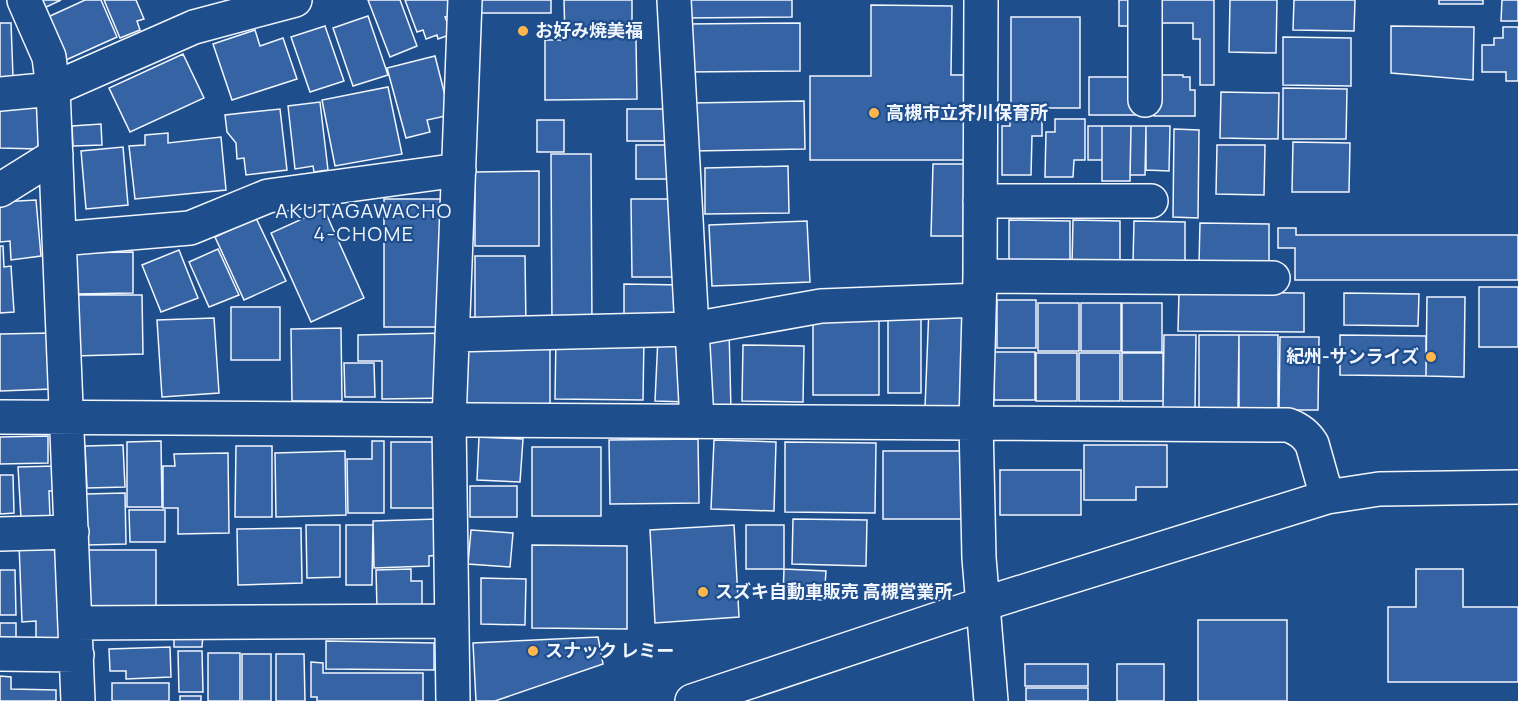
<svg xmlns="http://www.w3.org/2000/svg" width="1518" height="701" viewBox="0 0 1518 701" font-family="Manrope,'Noto Sans JP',sans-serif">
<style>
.building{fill:#3563a3;stroke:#f2f6ff;stroke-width:1.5}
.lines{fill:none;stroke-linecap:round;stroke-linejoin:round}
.minor-casing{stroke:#f2f6ff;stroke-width:36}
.minor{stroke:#1f4e8c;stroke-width:33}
.poi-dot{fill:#ffb74d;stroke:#1f4e8c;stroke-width:2}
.labels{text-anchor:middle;stroke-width:4.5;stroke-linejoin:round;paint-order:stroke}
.poi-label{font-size:18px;font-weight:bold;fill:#f2f6ff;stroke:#1f4e8c;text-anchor:start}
.neighbourhood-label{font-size:20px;letter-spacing:1.5px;fill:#f2f6ff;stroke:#1f4e8c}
</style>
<rect width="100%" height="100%" fill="#1f4e8c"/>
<path class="building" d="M37,0h24l-19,9z
M85,0h16l16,37 -51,23 -18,-43z
M104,0h32l8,19 -7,2 3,9 -20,8z
M368,0h32l17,46 -27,11z
M405,0h43l6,14 -9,3 7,17 -14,5 -1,-4 -11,4 -3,-9 -6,2z
M476,0h75v13h-75z
M564,0h68v40h4l1,59 -92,1v-60h20z
M685,0h107v17l-107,1z
M1119,0h16v26h-16z
M1155,0h59v85h-14v-46h-7v-16h-38z
M1230,0h47l-1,53 -47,-1z
M1294,0h61l-1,31 -61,-1z
M1439,0h44v4h-44z
M1502,0h16v21h-17z
M871,5l81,1 -1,69h16v85h-157v-84h61z
M368,16l20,59 -35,11 -20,-58z
M1011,17h69v91h-69z
M0,23h11l2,54h-13z
M800,23v48l-113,1 -1,-48z
M325,26l19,55 -34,11 -19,-55z
M1391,26l83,1 -1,53 -82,-7z
M1503,27h15v54h-12v-9h-24v-27h12v-7h9z
M255,30l5,16 23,-8 14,41 -65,21 -19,-56z
M1283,37l68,1v48l-68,-1z
M183,54l21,44 -74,34 -21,-44z
M435,56l15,59 -23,5 3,12 -24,6 -19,-70z
M1154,75h29v2h7v13h5v26h-41z
M1089,77h47v38h-47z
M388,87l14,67 -67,12 -13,-66z
M1283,88l64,1 -1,50h-63z
M1221,92l58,1 -1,46 -58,-1z
M804,101l1,48 -112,2 -1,-48z
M320,102l8,68 -14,2 -1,-6 -18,3 -7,-63z
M0,106l39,1 -1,42 -38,-1z
M280,109l7,61 -41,5 -2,-17 -7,1 -1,-16 -9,-11 -2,-17z
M627,109h42v32h-42z
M1010,117l32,1v18h-10l-1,39h-29v-49h8z
M1055,119h30v41h-11l-1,17h-28l1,-45h9z
M537,120h27v32h-27z
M101,124l1,21 -29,1 -1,-20z
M1088,126h14v34h-14z
M1102,126h29l-1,55h-28z
M1131,126h15l-1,49h-15z
M1146,126h24l-1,45 -23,-1z
M1174,129l25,1 -1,88 -25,-1z
M168,133v10l53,-6 5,53 -91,9 -6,-53 16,-1v-10z
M1293,142l57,1 -1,49h-57z
M636,145h33v34h-33z
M1217,145h48l-1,50 -48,-1z
M123,147l5,58 -42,4 -5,-58z
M551,154h40l1,173h-40z
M933,164h31l-1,72h-32z
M788,166l1,47 -84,1v-46z
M539,171v75h-64v-74z
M384,199h62v128h-62z
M631,199h42v78h-41z
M36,200l5,56 -30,4 -1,-19 -10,1v-40z
M324,209l40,89 -53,24 -40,-89z
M256,218l30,63 -42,19 -29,-63z
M1009,220l61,1v40l-61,-1z
M1073,220l47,1v45l-48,-1z
M807,221l3,61 -98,4 -3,-61z
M1134,221l51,1v42l-52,-1z
M1200,223l69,1v40l-70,-1z
M1278,228h18v7h222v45h-223v-32h-17z
M0,246h3l1,21 7,-1 3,46 -14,1z
M218,249l21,46 -30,12 -20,-45z
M179,250l19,48 -37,14 -19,-47z
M133,252v41l-58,1 -1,-41z
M475,256h50l1,73h-51z
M624,284l59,1v37l-59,-1z
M1479,287h39v60h-39z
M1179,292l125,1v39l-126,-1z
M1344,293l75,1 -1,32 -74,-1z
M73,295h69l1,59 -69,2z
M1427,297h38l-1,80 -38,-1z
M997,300h39v48h-39z
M1038,303h41v48h-41z
M1081,303h40v48h-40z
M1122,303h40v49h-40z
M888,305l33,1v87h-33z
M231,307h49v53h-49z
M929,307l36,1 -4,100h-36z
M813,310h66v85h-66z
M214,318l5,75 -57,4 -5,-77z
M341,328l1,73h-50l-1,-72z
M729,329l2,82 -30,1 -1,-82z
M50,333l2,56 -52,2v-57z
M446,333l1,65 -65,1v-38h-24v-26z
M1164,335h32l-1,73h-32z
M1199,335h40l-1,73h-39z
M1239,335h39v73h-39z
M1340,335l86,1v40l-86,-1z
M556,336l88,1 -1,63 -88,-1z
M658,337l33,1 -4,64 -32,-1z
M1280,337h39l-1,73h-39z
M465,338h85v71l-85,-1z
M743,345l61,1 -1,56 -61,-1z
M994,352h41v48h-41z
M1036,353h41v48h-41z
M1079,353h41v48h-41z
M1122,353h41v48h-41z
M344,363h30l1,34h-30z
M48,436v27l-48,1v-27z
M479,437l44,2 -3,43 -43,-2z
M698,439l1,64 -89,1 -1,-64z
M714,440l62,2 -2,69 -63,-2z
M161,441l1,66h-35v-65z
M372,441h12v72h-36l-1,-54h25z
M391,442h42l1,66h-43z
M785,442l91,1 -1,70 -90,-1z
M123,445l2,42 -38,1 -2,-42z
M1084,445h83v42h-31v13h-52z
M236,446h36v71h-37z
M532,447h69v69h-69z
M345,451l1,64 -70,2 -1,-64z
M883,451h82v68h-82z
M228,453l1,80 -51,1v-26h-15v-42h12l-1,-12z
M55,466l2,25h-8l1,26 -29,1 -3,-51z
M1000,470h81v45h-81z
M0,475h13l1,38 -14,1z
M470,486h47v31h-47z
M125,493l1,51 -39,1 -1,-51z
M129,510h36v32h-35z
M438,519l1,36 -10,1v10l-55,2 -1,-47z
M793,519l74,1 -1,46 -74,-2z
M306,525h34v52l-33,1z
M346,525h27l-1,60h-26z
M734,525l5,92 -84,6 -5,-93z
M746,525h38v44h-38z
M301,528l1,55 -64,2 -1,-56z
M471,530l42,3 -3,34 -42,-3z
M61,542l3,99h-28v-20l-14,1 -3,-78z
M532,545l95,1v83l-95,-1z
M86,550h70v61h-70z
M411,569v12h11v26l-45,2 -1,-39z
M784,569l42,2 -2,29 -41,-2z
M1416,569h47v38h55v75h-130v-75h28z
M0,570h15l1,45h-16z
M481,578l45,1 -1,46 -44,-1z
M1198,620h89v81h-89z
M0,623h16v22h-16z
M174,634h29l-1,13h-28z
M598,637l5,27 -108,37h-19l-3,-58z
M326,641l108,2v27l-108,-1z
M170,647l1,30 -45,2v-8h-16l-1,-22z
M178,651h24l1,41h-24z
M208,653h32v48h-32z
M242,654h29v47h-29z
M276,654h28l1,47h-29z
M311,662l12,1v10h100v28h-106v-4h-6z
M1025,664h63v22h-63z
M1117,664h47v37h-47z
M0,676l11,1v12l45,1v11h-56z
M112,683h57v18h-57z
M1026,688h62v13h-62z
M180,696h21v5h-21z"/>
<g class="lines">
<g class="minor-casing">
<path id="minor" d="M24,0l25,57 4,32 25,612
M674,0l23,421
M981,0l-1,276 -4,146 3,136 12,143
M1145,0v100
M0,94l53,-5 141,-62 101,-27
M0,190l56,-35
M980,201h171
M59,239l131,-11 78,-32 191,-26
M980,276l293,2
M452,335l241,-6 128,-23 158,-6
M0,417l1288,8c11,4 18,9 24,19l15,53
M0,534l72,-2
M75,623l377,-2
M0,654l77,1
M453,701l-4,-280 16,-421
M692,701l291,-97 344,-107 52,-8 139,-2"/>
</g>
<use href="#minor" class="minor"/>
</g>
<g class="poi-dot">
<circle cx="523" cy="31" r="6"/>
<circle cx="874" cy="113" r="6"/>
<circle cx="1431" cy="357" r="6"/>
<circle cx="703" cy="592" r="6"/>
<circle cx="533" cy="651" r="6"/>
</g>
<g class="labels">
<g class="poi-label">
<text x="535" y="37">お好み焼美福</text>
<text x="886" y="119">高槻市立芥川保育所</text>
<text x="1419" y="363" text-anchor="end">紀州-サンライズ</text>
<text x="715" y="598">スズキ自動車販売 高槻営業所</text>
<text x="545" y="657">スナック レミー</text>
</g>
<g class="neighbourhood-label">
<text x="364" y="218">AKUTAGAWACHO<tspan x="364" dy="23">4-CHOME</tspan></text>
</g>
</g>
</svg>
